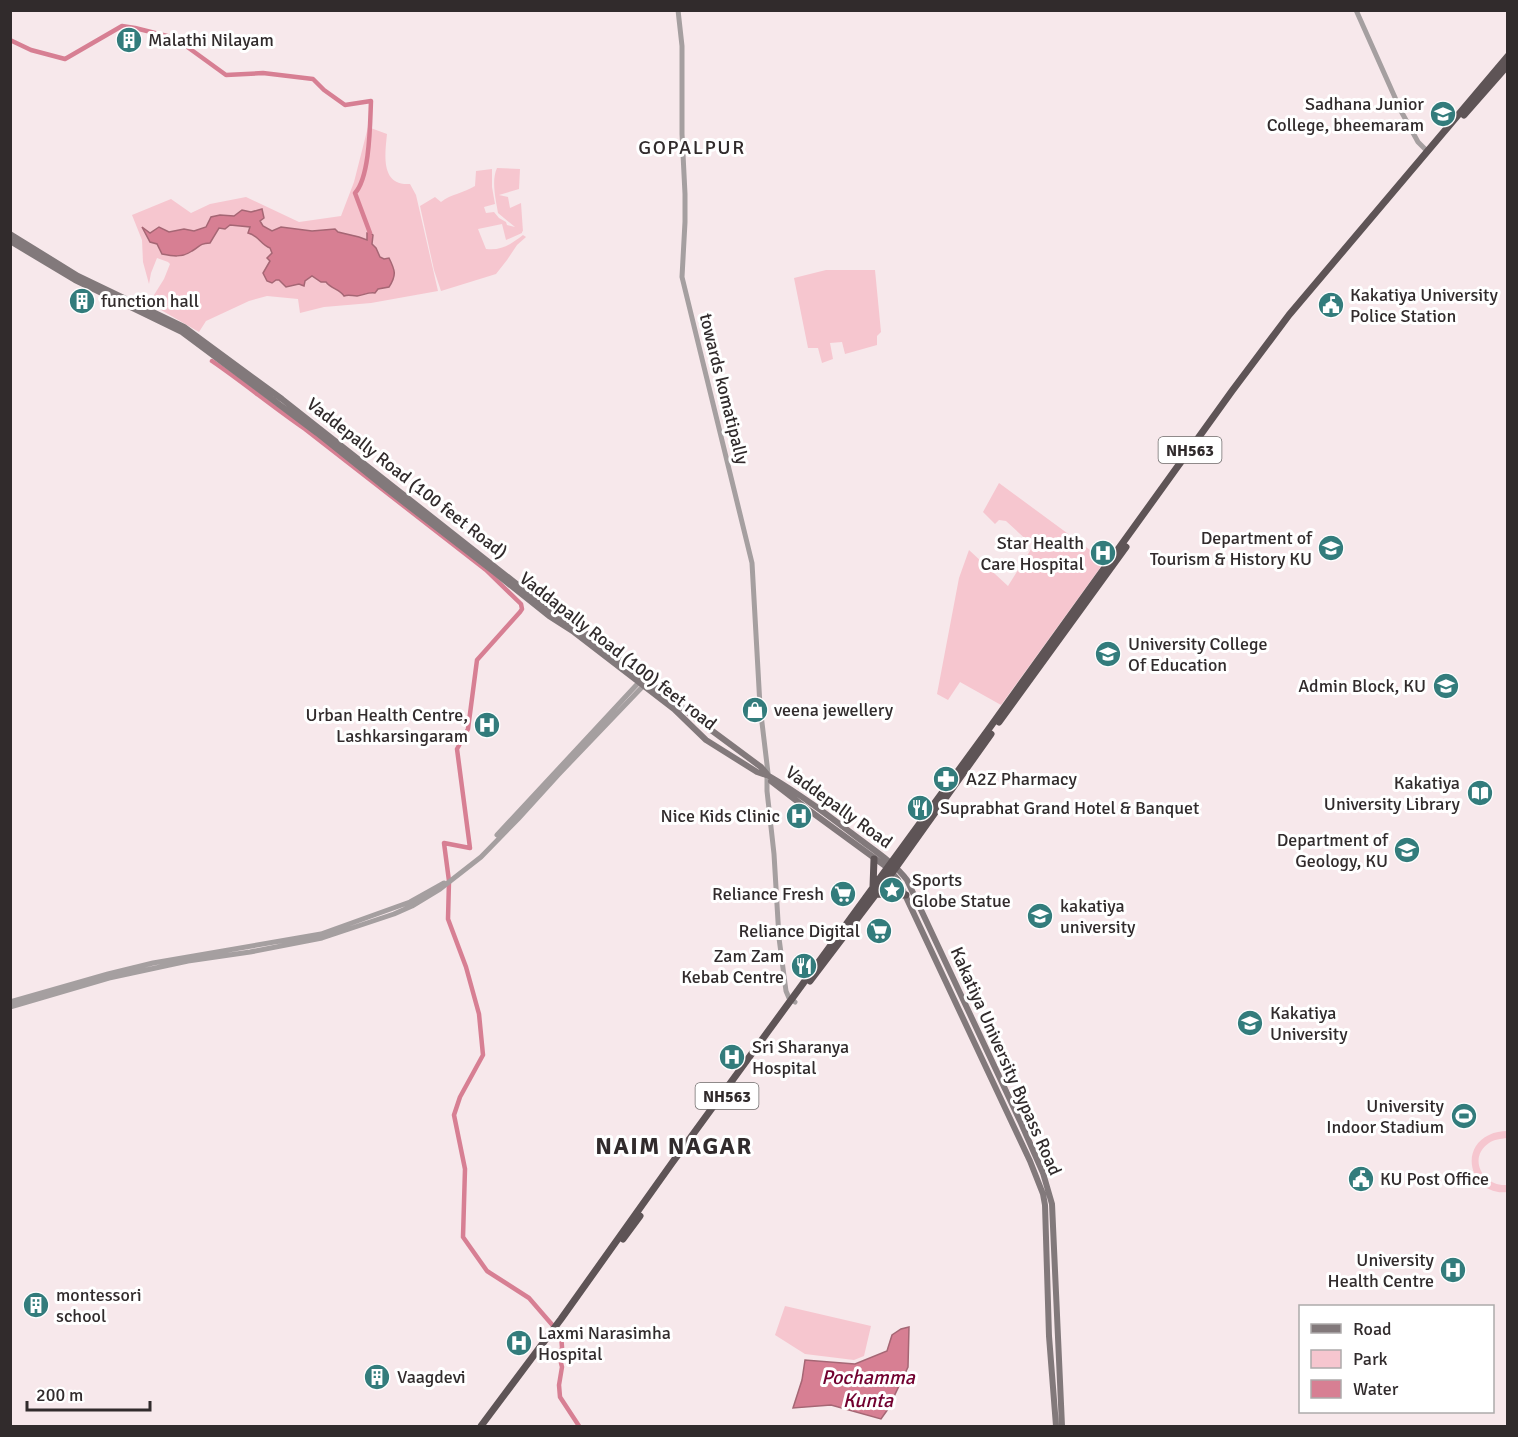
<svg xmlns="http://www.w3.org/2000/svg" width="1518" height="1437" viewBox="0 0 1518 1437" font-family="Signika,sans-serif">
<style>
.green{fill:#f6c6cf}
.water{fill:#d77f93;stroke:#a56674;stroke-width:1.5}
.lines{fill:none;stroke-linecap:round;stroke-linejoin:round}
.canal{stroke:#d77f93;stroke-width:4.5}
.tertiary{stroke:#a59fa0;stroke-width:5}
.secondary{stroke:#82797b;stroke-width:6}
.trunk{stroke:#5e5456;stroke-width:7}
.labels{text-anchor:middle;stroke-width:6;stroke-linejoin:round;paint-order:stroke}
.shield{fill:#fff;stroke:#6f6b6b;stroke-width:1.5}
.shield-label{font-size:16px;font-weight:bold;fill:#312b2c}
.poi-label{font-size:18px;fill:#312b2c;stroke:#fff;text-anchor:start}
.street-label{font-size:18px;fill:#312b2c;stroke:#fff}
.neighbourhood-label{font-size:20px;letter-spacing:1.5px;fill:#312b2c;stroke:#fff}
.water-label{font-size:20px;font-style:italic;fill:#720130;stroke:#fff}
.district-label{font-size:24px;font-weight:bold;letter-spacing:1.5px;fill:#312b2c;stroke:#fff}
</style>
<rect width="100%" height="100%" fill="#f7e8eb"/>
<path class="green" d="M368,127l19,7c-2,20 -7,52 23,50l6,11 22,96 -67,12 -47,4 -24,6 -2,-14 -31,-3 -18,5 -43,20 -7,11 -50,-29 15,-24 6,-15 -2,-2 -11,-4 -6,15 -2,11 -6,-22 -1,-22 -10,-25 39,-16 20,14 19,-9 36,-7 53,25 42,-6 13,-34z
M497,168l23,1 -1,20 -20,6 9,2 2,11 11,-5 2,29 -1,-1v2l-16,7 -4,-16 -24,5 8,20c16,2 25,-5 37,-14l3,2 -9,8 -10,15 -11,14 -55,17 -7,-21 -14,-64 15,-9 6,5c10,-8 23,-9 34,-16l1,-15 16,-2v18l3,17 -11,3 2,6 8,-1 5,6 7,4 1,3 8,2 -17,-14c-2,-13 -7,-32 -1,-45z
M826,270h49l6,62 -4,4v9l-32,9 -3,-12 -12,1 3,16 -11,4 -4,-15h-10l-14,-70z
M999,483l106,78 -104,144 -41,-23 -12,18 -11,-6 22,-116 10,-28 39,36 25,-40 -27,-25 -7,-1 -4,4 -12,-12z
M1507,1131v7c-6,1 -13,1 -18,5 -22,15 -6,44 18,42v7c-34,4 -50,-42 -18,-57 6,-3 12,-4 18,-4z
M785,1306l86,20 -7,30 -10,4 -49,-6 -30,-19z"/>
<path class="water" d="M262,209l2,9 -4,3 3,5 9,5 9,-4 31,4 23,-2 3,3 21,5 8,3v-7h3l3,2 -1,9 4,4 4,9 4,2 5,-1c6,12 8,17 0,29l-11,2 -3,4c-7,-1 -11,2 -18,3 -5,0 -8,-2 -13,0 -4,-7 -13,-7 -18,-14h-5l-9,-6 -7,5 -1,5 -5,-2 -13,3 -7,-7h-3l-4,3 -5,-2 -4,-8 7,-12 -3,-3 5,-5 -2,-5c-9,-3 -12,-13 -22,-15l2,-6 -20,-2 -5,4 -6,-1 -9,15c-12,1 -9,3 -18,8 -10,7 -20,5 -30,3l-5,-10 -7,-2 -8,-15 8,6 9,-6 10,5 15,-3 10,2 12,-4 5,-10 9,-2 14,1 8,-6 9,2z
M909,1327l-1,40 -20,42 -7,10 -50,-14 -38,3 9,-28 3,-20 50,4 32,-13 5,-16 9,-6z"/>
<g class="lines">
<path class="canal" d="M10,40l21,10 34,9 57,-33 13,2 40,10 51,37 37,-2 50,6 11,11 21,15 26,-4c-1,23 -1,76 -16,92l15,40
M212,361c32,22 61,46 93,68l181,141 35,34 1,5 -2,3 -43,48 -9,69 -11,20 13,99 -26,-5 5,38 -1,38 18,48 13,47 4,41 -23,42 -6,18 11,54 -2,68 24,34 42,27 32,37 1,12 -1,16 1,4 -3,18 1,12 19,29"/>
<path class="tertiary" d="M678,10l4,36v88l3,60v28l-3,55 70,286 8,143 8,67
M1356,10l45,101 17,31 9,9
M767,777v14l7,63 5,84 7,53 3,7 6,4
M497,835l145,-156
M10,1002l98,-28 45,-11 168,-29 89,-32 34,-19
M10,1007l99,-29 79,-17 62,-9 72,-14 72,-24 18,-8 28,-17 41,-32 37,-38 40,-44 88,-92"/>
<path class="secondary" d="M10,234l68,42 106,51 98,72 274,216 20,11 131,101 54,40 6,7
M10,241l65,39 107,52 135,101 71,57 106,82 55,44 25,16 100,77 32,31 51,32 9,3
M769,776c31,18 60,40 89,62 17,13 36,25 49,42l114,243 22,50 9,31 10,222
M771,781l35,27 82,60 10,12 132,281 13,33 2,11 4,131 7,90"/>
<path class="trunk" d="M1464,115l44,-50
M999,722l127,-175
M873,887l1,-28
M876,894l30,1
M810,981l82,-108 99,-139
M623,1239l17,-23
M481,1426l80,-107 111,-156 316,-433 244,-339 57,-76 219,-259"/>
</g>
<defs>
<g id="building-disc" transform="scale(1.35)"><circle r="9.5" fill="#337c7c" stroke="#fff"/><path d="M-4-6H4V6H1V3H-1V6H-4ZM-2.5-4.3h1.7v1.8h-1.7ZM.8-4.3h1.7v1.8H.8ZM-2.5-1h1.7V.8h-1.7ZM.8-1h1.7V.8H.8Z" fill="#fff"/></g>
<g id="university-disc" transform="scale(1.35)"><circle r="9.5" fill="#337c7c" stroke="#fff"/><path d="M0-5L7-2L0 1L-7-2ZM-4 1L0 2.5L4 1V4Q0 6-4 4Z" fill="#fff"/></g>
<g id="civic-disc" transform="scale(1.35)"><circle r="9.5" fill="#337c7c" stroke="#fff"/><path d="M-.6-6.5H3V-4.5H.6V-3L4-1V1h2V6H-6V1h2V-1L-.6-3ZM-1.2 2.5V6h2.4V2.5Z" fill="#fff"/></g>
<g id="hospital-disc" transform="scale(1.35)"><circle r="9.5" fill="#337c7c" stroke="#fff"/><path d="M-5-5h3v3.5h4V-5h3V5h-3V1.5h-4V5h-3Z" fill="#fff"/></g>
<g id="shop-disc" transform="scale(1.35)"><circle r="9.5" fill="#337c7c" stroke="#fff"/><path d="M-5-2.5h2.3a2.7 3.5 0 0 1 5.4 0H5L5.5 6h-11ZM-1.5-2.5h3a1.5 2.3 0 0 0-3 0Z" fill="#fff"/></g>
<g id="pharmacy-disc" transform="scale(1.35)"><circle r="9.5" fill="#337c7c" stroke="#fff"/><path d="M-2-6h4v4h4v4h-4v4h-4v-4h-4v-4h4Z" fill="#fff"/></g>
<g id="library-disc" transform="scale(1.35)"><circle r="9.5" fill="#337c7c" stroke="#fff"/><path d="M-6-4Q-3-5.5-.7-3.5V5Q-3 3-6 4ZM6-4Q3-5.5 .7-3.5V5Q3 3 6 4Z" fill="#fff"/></g>
<g id="restaurant-disc" transform="scale(1.35)"><circle r="9.5" fill="#337c7c" stroke="#fff"/><path d="M-5-6h1v4h1v-4h1v4h1v-4h1v5L-1.5 .5V6h-2V.5L-5-1ZM5-6V6H3V1.5H1.5Q1.5-4 5-6Z" fill="#fff"/></g>
<g id="sight-disc" transform="scale(1.35)"><circle r="9.5" fill="#337c7c" stroke="#fff"/><path d="M0-6L1.8-2.2L6-1.7L2.9 1.2L3.7 5.4L0 3.3L-3.7 5.4L-2.9 1.2L-6-1.7L-1.8-2.2Z" fill="#fff"/></g>
<g id="supermarket-disc" transform="scale(1.35)"><circle r="9.5" fill="#337c7c" stroke="#fff"/><path d="M-6-5.5h2.5l.6 2H6L4.5 2H-2.5L-4.4-4H-6ZM-1.5 3.2a1.3 1.3 0 1 0 .1 0ZM3 3.2a1.3 1.3 0 1 0 .1 0Z" fill="#fff"/></g>
<g id="stadium-disc" transform="scale(1.35)"><circle r="9.5" fill="#337c7c" stroke="#fff"/><path d="M0-5a6.5 5 0 1 0 0 10a6.5 5 0 1 0 0-10ZM-3.5-1.8h7v3.6h-7Z" fill="#fff"/></g>
</defs>
<g fill-rule="evenodd">
<use href="#building-disc" x="129" y="40"/>
<use href="#university-disc" x="1443" y="114"/>
<use href="#building-disc" x="82" y="301"/>
<use href="#civic-disc" x="1331" y="305"/>
<use href="#university-disc" x="1331" y="548"/>
<use href="#hospital-disc" x="1103" y="553"/>
<use href="#university-disc" x="1108" y="654"/>
<use href="#university-disc" x="1446" y="686"/>
<use href="#shop-disc" x="755" y="710"/>
<use href="#hospital-disc" x="487" y="725"/>
<use href="#pharmacy-disc" x="946" y="779"/>
<use href="#library-disc" x="1480" y="793"/>
<use href="#restaurant-disc" x="920" y="808"/>
<use href="#hospital-disc" x="799" y="816"/>
<use href="#university-disc" x="1407" y="850"/>
<use href="#sight-disc" x="892" y="890"/>
<use href="#supermarket-disc" x="843" y="894"/>
<use href="#university-disc" x="1040" y="916"/>
<use href="#supermarket-disc" x="879" y="931"/>
<use href="#restaurant-disc" x="804" y="966"/>
<use href="#university-disc" x="1250" y="1023"/>
<use href="#hospital-disc" x="732" y="1057"/>
<use href="#stadium-disc" x="1464" y="1116"/>
<use href="#civic-disc" x="1361" y="1179"/>
<use href="#hospital-disc" x="1453" y="1270"/>
<use href="#building-disc" x="36" y="1305"/>
<use href="#hospital-disc" x="519" y="1343"/>
<use href="#building-disc" x="377" y="1377"/>
</g>
<g class="labels">
<g class="shield">
<rect x="1158.5" y="437" width="63" height="26" rx="4.5"/>
<rect x="695.5" y="1083" width="63" height="26" rx="4.5"/>
</g>
<g class="shield-label">
<text x="1190" y="456">NH563</text>
<text x="727" y="1102">NH563</text>
</g>
<g class="poi-label">
<text x="148" y="46">Malathi Nilayam</text>
<text x="1424" y="110" text-anchor="end">Sadhana Junior<tspan x="1424" dy="21">College, bheemaram</tspan></text>
<text x="1350" y="301">Kakatiya University<tspan x="1350" dy="21">Police Station</tspan></text>
<text x="101" y="307">function hall</text>
<text x="1312" y="544" text-anchor="end">Department of<tspan x="1312" dy="21">Tourism &amp; History KU</tspan></text>
<text x="1084" y="549" text-anchor="end">Star Health<tspan x="1084" dy="21">Care Hospital</tspan></text>
<text x="1128" y="650">University College<tspan x="1128" dy="21">Of Education</tspan></text>
<text x="1426" y="692" text-anchor="end">Admin Block, KU</text>
<text x="774" y="716">veena jewellery</text>
<text x="468" y="721" text-anchor="end">Urban Health Centre,<tspan x="468" dy="21">Lashkarsingaram</tspan></text>
<text x="966" y="785">A2Z Pharmacy</text>
<text x="1460" y="789" text-anchor="end">Kakatiya<tspan x="1460" dy="21">University Library</tspan></text>
<text x="940" y="814">Suprabhat Grand Hotel &amp; Banquet</text>
<text x="780" y="822" text-anchor="end">Nice Kids Clinic</text>
<text x="1388" y="846" text-anchor="end">Department of<tspan x="1388" dy="21">Geology, KU</tspan></text>
<text x="912" y="886">Sports<tspan x="912" dy="21">Globe Statue</tspan></text>
<text x="824" y="900" text-anchor="end">Reliance Fresh</text>
<text x="1060" y="912">kakatiya<tspan x="1060" dy="21">university</tspan></text>
<text x="860" y="937" text-anchor="end">Reliance Digital</text>
<text x="784" y="962" text-anchor="end">Zam Zam<tspan x="784" dy="21">Kebab Centre</tspan></text>
<text x="1270" y="1019">Kakatiya<tspan x="1270" dy="21">University</tspan></text>
<text x="752" y="1053">Sri Sharanya<tspan x="752" dy="21">Hospital</tspan></text>
<text x="1444" y="1112" text-anchor="end">University<tspan x="1444" dy="21">Indoor Stadium</tspan></text>
<text x="1380" y="1185">KU Post Office</text>
<text x="1434" y="1266" text-anchor="end">University<tspan x="1434" dy="21">Health Centre</tspan></text>
<text x="56" y="1301">montessori<tspan x="56" dy="21">school</tspan></text>
<text x="538" y="1339">Laxmi Narasimha<tspan x="538" dy="21">Hospital</tspan></text>
<text x="397" y="1383">Vaagdevi</text>
</g>
<g class="street-label">
<text transform="translate(724 389) rotate(76)" y="6">towards komatipally</text>
<text transform="translate(407 478) rotate(38)" y="6">Vaddepally Road (100 feet Road)</text>
<text transform="translate(618 651) rotate(38)" y="6">Vaddapally Road (100) feet road</text>
<text transform="translate(839 807) rotate(36)" y="6">Vaddepally Road</text>
<text transform="translate(1006 1061) rotate(66)" y="6">Kakatiya University Bypass Road</text>
</g>
<g class="neighbourhood-label">
<text x="692" y="154">GOPALPUR</text>
</g>
<g class="water-label">
<text x="868" y="1384">Pochamma<tspan x="868" dy="23">Kunta</tspan></text>
</g>
<g class="district-label">
<text x="674" y="1154">NAIM NAGAR</text>
</g>
</g>
<rect width="1518" height="1437" fill="none" stroke="#312b2c" stroke-width="24"/>
<rect x="1299" y="1305" width="195" height="108" fill="#ffffff" stroke="#adaaab" stroke-width="1.5"/>
<rect x="1311" y="1324" width="30" height="9" fill="#82797b" stroke="#adaaab" stroke-width="1.5"/>
<text x="1353" y="1335" font-size="18" fill="#312b2c">Road</text>
<rect x="1311" y="1350" width="30" height="18" fill="#f6c6cf" stroke="#adaaab" stroke-width="1.5"/>
<text x="1353" y="1365" font-size="18" fill="#312b2c">Park</text>
<rect x="1311" y="1380" width="30" height="18" fill="#d77f93" stroke="#adaaab" stroke-width="1.5"/>
<text x="1353" y="1395" font-size="18" fill="#312b2c">Water</text>
<path d="M27 1401v9h123v-9" fill="none" stroke="#312b2c" stroke-width="3"/>
<text x="36" y="1401" font-size="18" fill="#312b2c" stroke="#ffffff" stroke-width="4.5" paint-order="stroke">200 m</text>
</svg>
